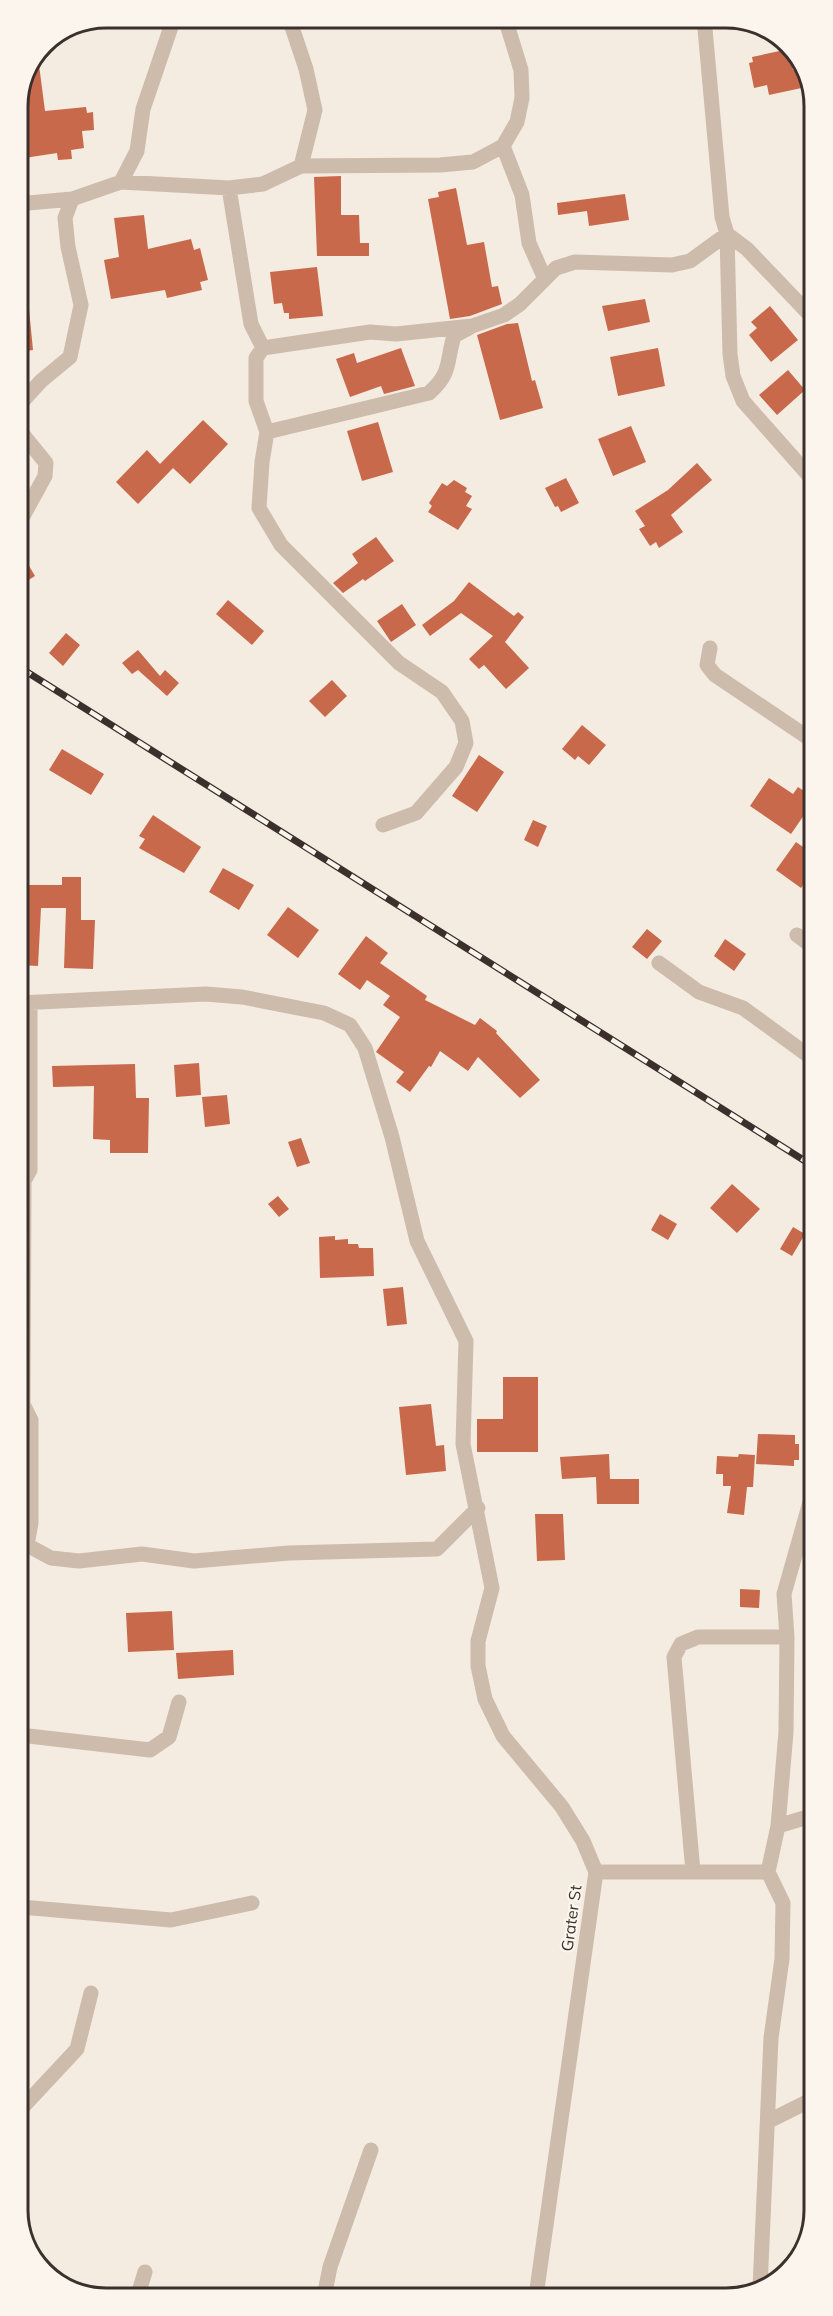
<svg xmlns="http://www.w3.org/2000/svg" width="833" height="2316" viewBox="0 0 833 2316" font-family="Mulish,sans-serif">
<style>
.building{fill:#c8694b}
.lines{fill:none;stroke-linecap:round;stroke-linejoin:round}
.minor{stroke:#cdbbac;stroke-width:15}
.rail-casing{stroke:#3b302b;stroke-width:7}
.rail{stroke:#fbf5ee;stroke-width:4.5;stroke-dasharray:14;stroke-linecap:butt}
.labels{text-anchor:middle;stroke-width:4.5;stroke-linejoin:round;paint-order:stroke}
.street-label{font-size:16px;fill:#3b302b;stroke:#fbf5ee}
.rim{fill:none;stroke:#3b302b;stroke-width:3}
</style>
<rect width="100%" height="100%" fill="#f4ebe1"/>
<path class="building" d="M789,49l4,21 9,-2 4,19 -37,8 -2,-10 -13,3 -5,-25 4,-1 -1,-5z
M38,57l7,54 41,-4 1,6 6,-1 1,18 -12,1 2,17 -13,2 1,9 -14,1 -1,-7 -39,6v-58z
M341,176v39h18l1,28h9v13h-52l-3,-79z
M456,188l11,57 17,-3 8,45 6,-1 4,18 -32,12 -20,3 -22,-120 11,-2 -1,-5z
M625,194l4,26 -40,6 -2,-15 -29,4 -1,-12z
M144,215l4,34 43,-10 3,11 6,-2 8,32 -8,2 2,8 -35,8 -2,-8 -54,9 -7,-39 15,-3 -5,-39z
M317,267l6,49 -34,3v-6h-5l-2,-10 -8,1 -4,-32z
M28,299l5,51 -14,2 -1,-52z
M645,299l5,23 -42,9 -6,-25z
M770,306l28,34 -27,22 -22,-27 8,-7 -6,-6z
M518,323l14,58 3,-1 8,28 -43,12 -23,-85 30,-11z
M401,348l14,38 -31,8 -3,-8 -31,11 -14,-38 18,-6 3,10z
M658,348l7,38 -47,10 -8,-39z
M788,370l17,20 -28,25 -18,-20z
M203,420l25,24 -38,40 -17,-16 -35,36 -22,-22 31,-32 13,14z
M378,422l15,50 -31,9 -15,-50z
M631,426l15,36 -33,14 -15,-37z
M697,463l15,17 -41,35 12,17 -24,16 -3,-6 -6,4 -11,-17 6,-3 -10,-15 33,-21z
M566,478l13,25 -18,9 -3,-6 -3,1 -10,-19z
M454,480l13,8 -2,4 7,4 -6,10 6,3 -14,21 -30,-18 4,-6 -3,-3 13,-20 5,3z
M376,537l18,24 -29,20 -2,-2 -20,14 -10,-10 25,-20 -6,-9z
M19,549l16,27 -16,10z
M469,582l45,34 4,-4 6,5 -19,25 24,26 -23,21 -22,-24 -5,4 -10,-10 24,-23 -32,-23 -31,23 -8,-11 32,-24z
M228,600l36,31 -12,14 -36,-31z
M402,604l14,21 -25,17 -14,-21z
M66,633l14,12 -17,21 -14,-13z
M138,650l22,26 5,-6 14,13 -12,13 -29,-26 -6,4 -10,-11z
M332,680l15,16 -22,21 -16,-16z
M582,725l24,20 -17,20 -11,-9 -3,4 -13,-11z
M62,749l42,25 -13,21 -42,-25z
M479,755l25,17 -27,40 -25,-16z
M769,778l24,16 5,-7 15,10v5l-22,32 -41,-28z
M153,815l48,32 -17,26 -45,-25 6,-9 -6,-3z
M533,820l14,6 -9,21 -14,-7z
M796,842l17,12v34l-8,-6 -4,6 -25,-18z
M223,868l31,17 -15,25 -30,-18z
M62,877h19v43h14l-2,49 -29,-1 2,-60h-25l-3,58 -19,-1v-80h43z
M288,907l31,23 -21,28 -31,-23z
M647,929l15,12 -15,18 -15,-12z
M366,936l22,17 -8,10 47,33 -2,4 50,25 5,-7 17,13 -1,2 44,47 -20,18 -42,-41 -10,14 -28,-20 -9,16 -2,-1 -19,26 -14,-10 8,-10 -28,-20 24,-35 -17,-12 7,-9 -23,-16 -7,10 -22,-16z
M725,939l21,15 -12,17 -20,-15z
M199,1063l2,32 -25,2 -2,-32z
M135,1064l1,34h13l-1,55h-38v-13l-17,-1 1,-53 -41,1 -1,-21z
M227,1095l3,29 -25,3 -3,-30z
M301,1138l9,25 -13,4 -9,-25z
M732,1184l28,25 -23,24 -27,-25z
M278,1196l11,13 -10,8 -11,-13z
M660,1214l17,10 -9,16 -17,-10z
M793,1227l12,7 -13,22 -12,-7z
M335,1236v4l13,-1v5h10l1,4h14l1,28 -54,2 -1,-41z
M403,1287l4,37 -20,2 -4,-37z
M503,1377h35v75h-61v-33h26z
M431,1404l5,42 8,-1 2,26 -40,4 -7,-68z
M758,1434l37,1v9h4v16h-5v6l-38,-2z
M609,1454l1,25h29v25h-42l-1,-27 -34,2 -2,-22z
M739,1454l16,1 -2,32h-6l-3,28 -17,-2 4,-27h-8v-12h-7l1,-18 21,1z
M535,1514h28l2,46 -28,1z
M740,1589l20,1 -1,18 -19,-1z
M172,1611l2,39 -46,2 -2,-39z
M233,1650l1,25 -56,4 -2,-26z"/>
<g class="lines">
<path class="minor" d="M289,18l17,51 9,41 -14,56
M704,18l18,199 5,17 20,15 65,68
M503,146l19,49 7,48 15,34
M121,182l16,-31 6,-42 31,-91
M229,188l22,136 12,24
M18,204l54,-5
M727,234l3,120 3,22 10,25 69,78
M267,432l162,-39c23,-20 17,-31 25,-57l15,-8
M19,521l3,-3 23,-42 1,-13 -26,-32 1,-28 20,-22 29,-24 11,-52 -13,-58 -3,-29 7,-19 49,-17 108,6 34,-4 38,-18 139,-1 33,-3 30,-16 14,-24 5,-24 -1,-28 -16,-52
M710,648l-3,17 8,10 98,66
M383,825l33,-12 40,-46 10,-24 -4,-22 -20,-29 -43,-29 -118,-118 -22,-37 3,-46 5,-30 -11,-31v-43l7,-10 107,-16 26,2 76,-8 32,-11 16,-11 36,-36 19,-6 97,3 18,-4 37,-27
M797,935l16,12
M659,963l40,29 44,16 70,51
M19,1003l187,-9 36,3 82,16 26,12 15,23 27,89 25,104 49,100 -3,103 29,144 -14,53v25l7,33 18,37 59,71 21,34 13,31 -60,424
M20,1182l4,-1 6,-11v-167
M20,1398l11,22v103l-4,22 -7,5
M23,1403l1,-222
M27,1545l24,13 28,3 63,-7 52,7 95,-8 148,-4 41,-41
M20,1735l130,15 19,-13 10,-35
M778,1826l36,-11
M596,1872h172
M693,1872l-19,-215 7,-13 17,-7h89
M21,1907l150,13 81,-17
M21,2109l56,-60 14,-56
M769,2121l46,-23
M760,2288l11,-250 11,-79 1,-56 -15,-31 10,-46 8,-94 1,-95 -3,-43 30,-106
M324,2297l6,-30 41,-117
M137,2298l8,-26"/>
<g class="rail-casing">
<path id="rail" d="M19,667l794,499"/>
</g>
<use href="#rail" class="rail"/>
</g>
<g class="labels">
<g class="street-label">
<text transform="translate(571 1918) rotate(-82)" y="6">Grater St</text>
</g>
</g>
<path d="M0 0H833V2316H0ZM106 28H726A78 78 0 0 1 804 106V2210A78 78 0 0 1 726 2288H106A78 78 0 0 1 28 2210V106A78 78 0 0 1 106 28Z" fill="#fbf5ee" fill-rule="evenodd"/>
<path class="rim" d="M106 28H726A78 78 0 0 1 804 106V2210A78 78 0 0 1 726 2288H106A78 78 0 0 1 28 2210V106A78 78 0 0 1 106 28Z"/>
</svg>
